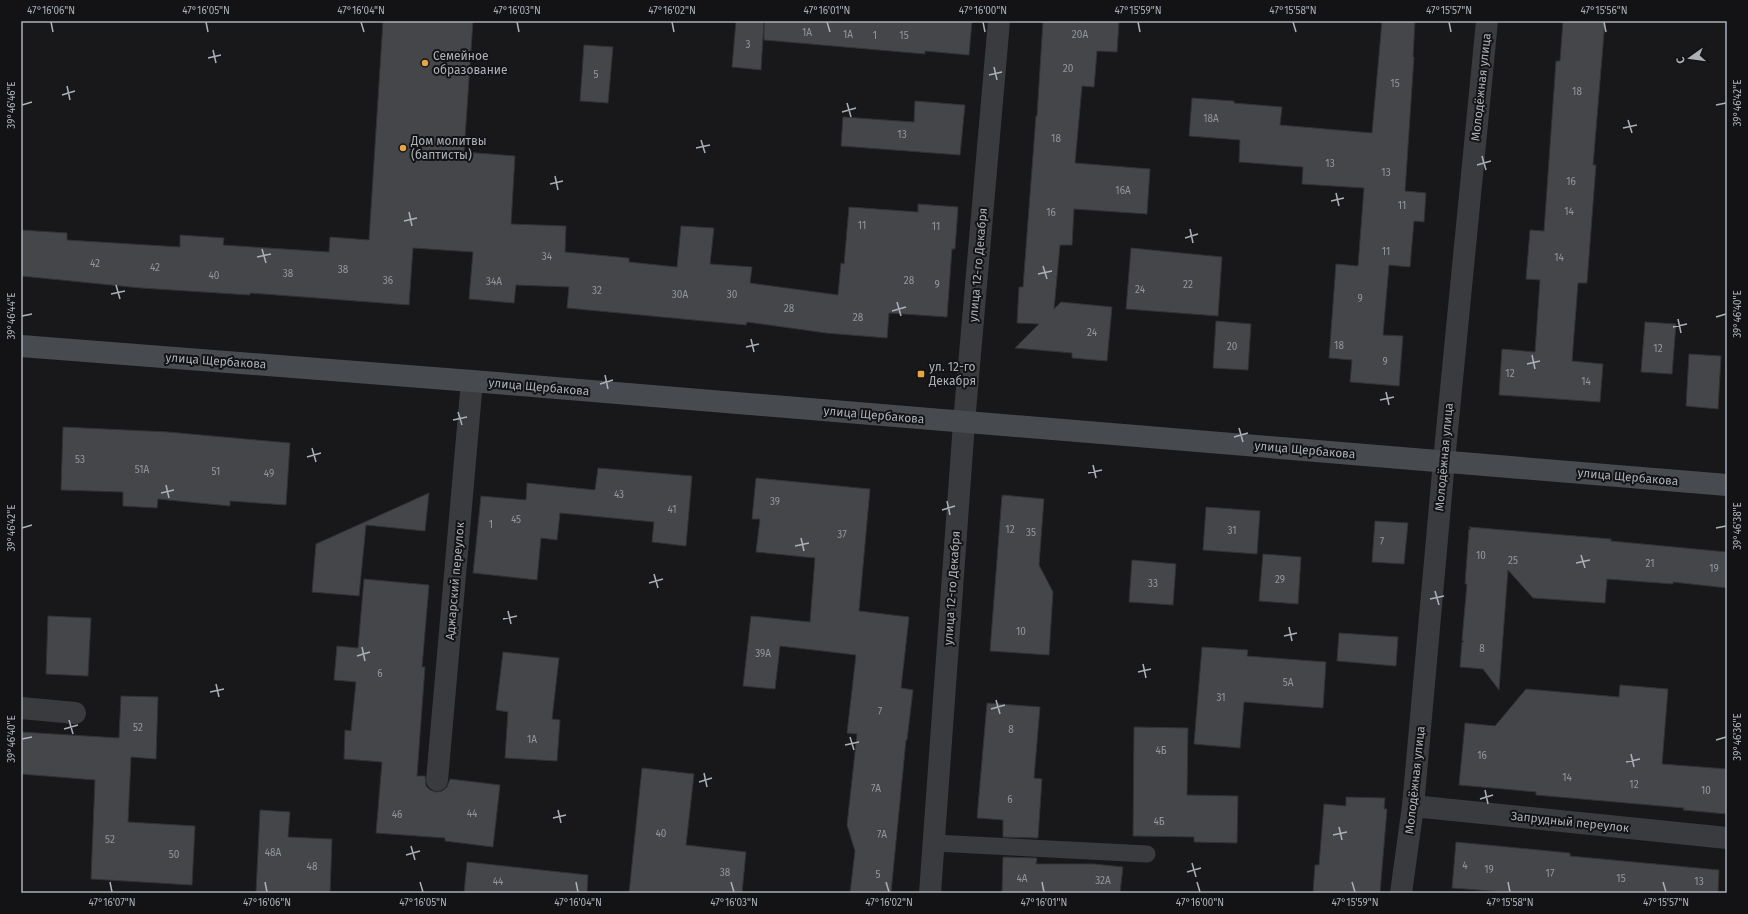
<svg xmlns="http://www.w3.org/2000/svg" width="1748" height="914" viewBox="0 0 1748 914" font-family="'Fira Sans',sans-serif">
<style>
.building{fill:#45464a;stroke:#323236}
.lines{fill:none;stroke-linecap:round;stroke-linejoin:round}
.lane{stroke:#393b3f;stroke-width:17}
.street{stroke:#393b3f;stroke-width:22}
.secondary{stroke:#474a4f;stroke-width:22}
.ticks{fill:none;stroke:#abb0b9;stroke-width:1.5}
.poi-dot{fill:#e6a444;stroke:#131315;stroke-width:1.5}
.labels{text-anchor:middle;stroke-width:4;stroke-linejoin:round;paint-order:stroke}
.number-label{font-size:10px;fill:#92969d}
.poi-label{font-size:12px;fill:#abb0b9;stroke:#131315;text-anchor:start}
.street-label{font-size:12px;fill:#abb0b9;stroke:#131315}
.neatline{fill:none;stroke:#abb0b9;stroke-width:1.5}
.ticks-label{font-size:10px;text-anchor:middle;fill:#abb0b9}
</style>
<rect width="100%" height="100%" fill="#18181a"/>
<path class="building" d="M383,21h90l-9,131 51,4 -4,68 55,2 -1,26 64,6v4l48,5 4,-41 33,2 -4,36 42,3 -2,16 88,12 3,-32 3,1 5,-57 69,5v-8l40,3 -3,42h-3l-5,68 -58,-4 -2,25 -61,-5 -79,-11 -1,3 -179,-17 2,-21 -53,-2 -2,18 -45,-4 4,-47 -60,-4 -4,57 -159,-12v2l-109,-7 -120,-12v-46l46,3v7l113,7v-12l44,3 -1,7 106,7 1,-15 39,3z
M736,21h28l-3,49 -29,-3z
M764,21h208l-3,34 -44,-4v3l-161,-14z
M1043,21h76l-2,31 -20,-1 -3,36 -12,-1 -7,77 75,6 -3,45 -73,-5 -2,36h-12l-6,64 7,-7 51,5 -5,54 -35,-3v-5l-57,-5 24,-24 -22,-1 2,-36h4l13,-171h1z
M1382,21h33l-2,36h1l-9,134 21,2 -2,29 -10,-1 -4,46 -21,-2 -6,70 20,1 -4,50 -49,-4 2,-22 -23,-2 7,-94 22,2 6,-78 -62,-4 1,-17 -64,-5 1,-22 -51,-4 3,-38 42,3v2l48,4 -2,18 92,8z
M1563,21h42l-12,144h3l-9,118h-9l-6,78 31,3 -3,38 -101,-7 3,-46 33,3 5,-72 -14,-1 4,-49 14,1 12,-170h4z
M584,45l29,2 -5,56 -28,-2z
M915,101l50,4 -5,50 -119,-9 2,-29 71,5z
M1131,248l91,9 -4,59 -92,-7z
M1216,321l35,3 -3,46 -35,-2z
M1645,322l31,2 -4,50 -31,-2z
M1689,354l32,2 -3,53 -32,-3z
M63,427l105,5 122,11 -4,62 -56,-4v5l-72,-7 -1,9 -34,-2v-14l-62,-2z
M598,468l94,8 -6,70 -34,-4 2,-20 -94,-9 -3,27 -16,-2 -4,42 -64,-7 8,-77 45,4 1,-17 68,7z
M756,478l114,11 -11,122 50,6 -8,71 12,2 -6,50h-1l-15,153h-41l5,-42 -8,-26 10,-91 -10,-1 9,-78 -76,-9 -5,43 -32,-3 8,-70 59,6 5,-64 -59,-6 4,-33h-8z
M429,493l-4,38 -59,-6 -7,71 -47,-4 4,-48z
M1002,495l1,2v-2l41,4 -5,66 14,27 -4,63 -59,-4z
M1206,507l54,4 -3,43 -54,-4z
M1375,521l33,2 -4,41 -32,-2z
M1469,527l142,12v2l116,11v36l-54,-6v2l-66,-5 -2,24 -72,-5 -25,-28 -9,120 -16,-21 -23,-2 2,-25h2l-2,-2 5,-56h-2l4,-55h2z
M1263,554l38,3 -3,47 -39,-3z
M1132,560l44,4 -3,41 -44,-3z
M364,579l65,6 -7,82h3l-8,109h8l1,10 4,4 6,2 6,-1 5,-4 3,-8 50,6 -7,62 -48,-6v-3l-69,-5 6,-71 -38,-3 1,-29 6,1 5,-49 -22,-2 3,-34 21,2z
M48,616l43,2 -3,58 -42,-2z
M1339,633l59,4 -2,29 -59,-5z
M1202,647l46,3 -1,6 79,6 -3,46 -79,-6 -4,46 -46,-4z
M503,652l56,6 -7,61 8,1 -3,41 -52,-3 3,-46 -12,-2z
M1620,685l48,4 -6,75 65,5v45l-44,-4 1,-2 -148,-13v-3l-77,-7 6,-62 30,3 31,-37 93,8z
M121,696l37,1 -2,62 -25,-2 -3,65 67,4 -3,59 -101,-6 4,-99 -74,-6v-42l98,6z
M987,703l53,4 -6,71 8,1 -4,59 -35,-1v-17l-26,-2z
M1134,727l54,1 -1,67 51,1 -1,47 -43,-1v-5l-61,-1z
M642,768l52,6 -8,71 60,7 -4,41h-113z
M1346,797l39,1 -1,11h3l-7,84h-67l2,-28h4l5,-61 22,2z
M260,810l30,2 -2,25 44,2 -2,54 -74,-1z
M1456,842l114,11v3l149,14 -1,23h-201l-65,-5z
M1003,857l34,1 -1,6h58l29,3 -3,26h-118z
M467,862l121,13 -1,18h-123z"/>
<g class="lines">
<path class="lane" d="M934,843l213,11"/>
<path class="street" d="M21,708l54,5
M437,780l35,-399
M1413,806l314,32
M930,893l34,-470 35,-402
M1401,893l12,-87 31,-345 43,-440"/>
<path class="secondary" d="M21,346l451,35 1255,104"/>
</g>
<path class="ticks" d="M51,22l2,10M206,22l2,10M361,22l3,10M517,22l2,10M672,22l2,10M827,22l3,10M983,22l2,10M1138,22l2,10M1293,22l3,10M1449,22l2,10M1604,22l2,10M213,50l3,13M208,58l13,-3M994,67l3,13M989,75l13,-3M67,86l3,14M62,95l13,-4M847,103l4,14M22,105l10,-3M1716,105l10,-2M842,112l14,-4M1628,120l4,13M1623,128l14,-3M701,140l4,13M696,148l14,-3M1482,156l4,14M1477,165l14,-4M555,176l3,14M550,184l13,-3M1336,193l3,13M1331,201l13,-3M409,212l3,14M404,221l13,-3M1190,229l3,14M1185,238l13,-4M262,249l4,14M257,257l14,-3M1043,266l4,13M1038,274l14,-3M116,285l4,14M111,294l14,-3M897,302l4,14M892,311l14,-4M22,316l10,-2M1716,317l10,-3M1678,319l3,14M1673,327l14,-3M751,339l3,13M746,347l13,-3M1532,355l3,14M1527,364l13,-3M605,375l3,14M600,384l13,-4M1386,392l3,13M1380,400l14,-3M458,412l4,13M453,420l14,-3M1239,428l4,14M1234,437l14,-4M312,448l4,14M307,457l14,-4M1093,465l3,13M1088,473l14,-3M166,485l3,13M161,493l13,-3M947,501l3,14M942,510l13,-4M22,528l10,-3M1716,528l10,-2M801,538l3,13M795,546l14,-3M1581,555l4,13M1576,563l14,-3M654,574l4,14M649,583l14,-4M1435,591l4,14M1430,599l14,-3M508,611l3,13M503,619l14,-3M1289,627l3,14M1284,636l13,-3M362,647l3,14M357,656l13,-4M1143,664l3,14M1138,672l13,-3M216,684l3,13M210,692l14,-3M996,700l4,14M991,709l14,-4M69,720l4,14M64,729l14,-4M850,737l4,13M22,739l10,-2M1716,740l10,-3M845,745l14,-3M1631,754l3,13M1626,762l14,-3M704,773l3,14M699,782l13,-4M1485,790l3,14M1480,799l13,-4M558,810l3,13M553,818l13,-3M1339,827l3,13M1333,835l14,-3M411,846l4,14M406,855l14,-4M1192,863l4,14M1187,872l14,-4M110,882l2,10M265,882l2,10M420,882l3,10M576,882l2,10M731,882l3,10M886,882l3,10M1042,882l2,10M1197,882l3,10M1352,882l3,10M1508,882l2,10M1663,882l3,10"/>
<g class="poi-dot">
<circle cx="425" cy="63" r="4"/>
<circle cx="403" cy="148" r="4"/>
<rect x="917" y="370" width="8" height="8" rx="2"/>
</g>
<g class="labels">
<g class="number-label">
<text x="807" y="36">1А</text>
<text x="848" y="38">1А</text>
<text x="1080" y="38">20А</text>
<text x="875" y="39">1</text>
<text x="904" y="39">15</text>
<text x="748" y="48">3</text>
<text x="1068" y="72">20</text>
<text x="596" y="78">5</text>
<text x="1395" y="87">15</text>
<text x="1577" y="95">18</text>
<text x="1211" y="122">18А</text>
<text x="902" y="138">13</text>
<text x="1056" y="142">18</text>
<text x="1330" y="167">13</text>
<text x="1386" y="176">13</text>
<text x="1571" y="185">16</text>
<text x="1123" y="194">16А</text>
<text x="1402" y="209">11</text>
<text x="1569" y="215">14</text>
<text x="1051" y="216">16</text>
<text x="862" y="229">11</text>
<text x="936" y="230">11</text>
<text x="1386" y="255">11</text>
<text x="547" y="260">34</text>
<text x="1559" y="261">14</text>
<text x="95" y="267">42</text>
<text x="155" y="271">42</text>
<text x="343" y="273">38</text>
<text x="288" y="277">38</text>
<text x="214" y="279">40</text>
<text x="388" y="284">36</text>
<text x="909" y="284">28</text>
<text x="494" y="285">34А</text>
<text x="937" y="288">9</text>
<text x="1188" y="288">22</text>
<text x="1140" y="293">24</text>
<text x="597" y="294">32</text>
<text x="680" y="298">30А</text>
<text x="732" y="298">30</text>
<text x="1360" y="302">9</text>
<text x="789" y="312">28</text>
<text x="858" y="321">28</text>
<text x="1092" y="336">24</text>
<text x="1339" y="349">18</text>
<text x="1232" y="350">20</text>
<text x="1658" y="352">12</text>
<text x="1385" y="365">9</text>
<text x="1510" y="377">12</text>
<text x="1586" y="385">14</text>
<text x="80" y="463">53</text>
<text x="142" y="473">51А</text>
<text x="216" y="475">51</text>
<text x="269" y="477">49</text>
<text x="619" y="498">43</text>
<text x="775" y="505">39</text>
<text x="672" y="513">41</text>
<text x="516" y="523">45</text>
<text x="491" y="528">1</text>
<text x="1010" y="533">12</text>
<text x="1232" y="534">31</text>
<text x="1031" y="536">35</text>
<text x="842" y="538">37</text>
<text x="1382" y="545">7</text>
<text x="1481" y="559">10</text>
<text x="1513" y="564">25</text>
<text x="1650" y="567">21</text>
<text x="1714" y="572">19</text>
<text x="1280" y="583">29</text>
<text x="1153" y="587">33</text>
<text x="1021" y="635">10</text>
<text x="1482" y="652">8</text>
<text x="763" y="657">39А</text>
<text x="380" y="677">6</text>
<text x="1288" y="686">5А</text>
<text x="1221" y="701">31</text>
<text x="880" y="715">7</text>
<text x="138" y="731">52</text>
<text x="1011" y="733">8</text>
<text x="532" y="743">1А</text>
<text x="1161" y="754">4Б</text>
<text x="1482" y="759">16</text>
<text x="1567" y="781">14</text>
<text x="1634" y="788">12</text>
<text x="876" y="792">7А</text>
<text x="1706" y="794">10</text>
<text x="1010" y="803">6</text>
<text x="472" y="817">44</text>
<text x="397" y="818">46</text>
<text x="1159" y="825">4Б</text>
<text x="661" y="837">40</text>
<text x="882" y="838">7А</text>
<text x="110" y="843">52</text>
<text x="273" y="856">48А</text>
<text x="174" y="858">50</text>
<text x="1465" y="869">4</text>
<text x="312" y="870">48</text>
<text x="1489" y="873">19</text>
<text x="725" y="876">38</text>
<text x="1550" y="877">17</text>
<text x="878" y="878">5</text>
<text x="1022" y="882">4А</text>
<text x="1621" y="882">15</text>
<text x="1103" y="884">32А</text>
<text x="498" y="885">44</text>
<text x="1699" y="885">13</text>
</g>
<g class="poi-label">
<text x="433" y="60">Семейное<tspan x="433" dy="14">образование</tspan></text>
<text x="411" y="145">Дом молитвы<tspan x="411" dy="14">(баптисты)</tspan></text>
<text x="929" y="371">ул. 12-го<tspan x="929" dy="14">Декабря</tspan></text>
</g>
<g class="street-label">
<text transform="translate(1481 87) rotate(-84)" y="4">Молодёжная улица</text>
<text transform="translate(978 265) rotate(-85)" y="4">улица 12-го Декабря</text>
<text transform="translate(216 361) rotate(4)" y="4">улица Щербакова</text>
<text transform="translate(539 387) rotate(5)" y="4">улица Щербакова</text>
<text transform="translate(874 415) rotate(5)" y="4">улица Щербакова</text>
<text transform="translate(1305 450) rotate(5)" y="4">улица Щербакова</text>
<text transform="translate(1444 457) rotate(-85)" y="4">Молодёжная улица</text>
<text transform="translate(1628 477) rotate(5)" y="4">улица Щербакова</text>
<text transform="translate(455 581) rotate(-85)" y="4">Аджарский переулок</text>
<text transform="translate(952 588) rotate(-86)" y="4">улица 12-го Декабря</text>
<text transform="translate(1415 780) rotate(-84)" y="4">Молодёжная улица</text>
<text transform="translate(1570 822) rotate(6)" y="4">Запрудный переулок</text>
</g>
</g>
<rect width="1748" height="914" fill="none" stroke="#131315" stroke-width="44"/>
<g transform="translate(1690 58) rotate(256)" stroke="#131315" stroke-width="3" paint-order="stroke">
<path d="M0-3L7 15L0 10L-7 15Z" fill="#abb0b9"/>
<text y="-6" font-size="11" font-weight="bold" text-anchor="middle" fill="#abb0b9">С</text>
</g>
<rect x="22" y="22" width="1704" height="870" class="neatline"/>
<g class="ticks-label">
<text x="51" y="14">47°16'06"N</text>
<text x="206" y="14">47°16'05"N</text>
<text x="361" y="14">47°16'04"N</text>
<text x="517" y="14">47°16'03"N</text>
<text x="672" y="14">47°16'02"N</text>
<text x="827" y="14">47°16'01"N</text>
<text x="983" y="14">47°16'00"N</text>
<text x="1138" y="14">47°15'59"N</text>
<text x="1293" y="14">47°15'58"N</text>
<text x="1449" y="14">47°15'57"N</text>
<text x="1604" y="14">47°15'56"N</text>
<text transform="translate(1737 103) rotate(-90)" y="4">39°46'42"E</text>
<text transform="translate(11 105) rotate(-90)" y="4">39°46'46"E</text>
<text transform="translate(1737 314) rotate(-90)" y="4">39°46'40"E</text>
<text transform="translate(11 316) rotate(-90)" y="4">39°46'44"E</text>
<text transform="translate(1737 526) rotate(-90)" y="4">39°46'38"E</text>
<text transform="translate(11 528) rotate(-90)" y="4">39°46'42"E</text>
<text transform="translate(1737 737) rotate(-90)" y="4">39°46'36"E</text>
<text transform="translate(11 739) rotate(-90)" y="4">39°46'40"E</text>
<text x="112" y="906">47°16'07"N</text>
<text x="267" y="906">47°16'06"N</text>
<text x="423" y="906">47°16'05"N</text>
<text x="578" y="906">47°16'04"N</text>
<text x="734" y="906">47°16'03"N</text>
<text x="889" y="906">47°16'02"N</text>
<text x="1044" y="906">47°16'01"N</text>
<text x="1200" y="906">47°16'00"N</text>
<text x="1355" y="906">47°15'59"N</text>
<text x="1510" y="906">47°15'58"N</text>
<text x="1666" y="906">47°15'57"N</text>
</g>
</svg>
